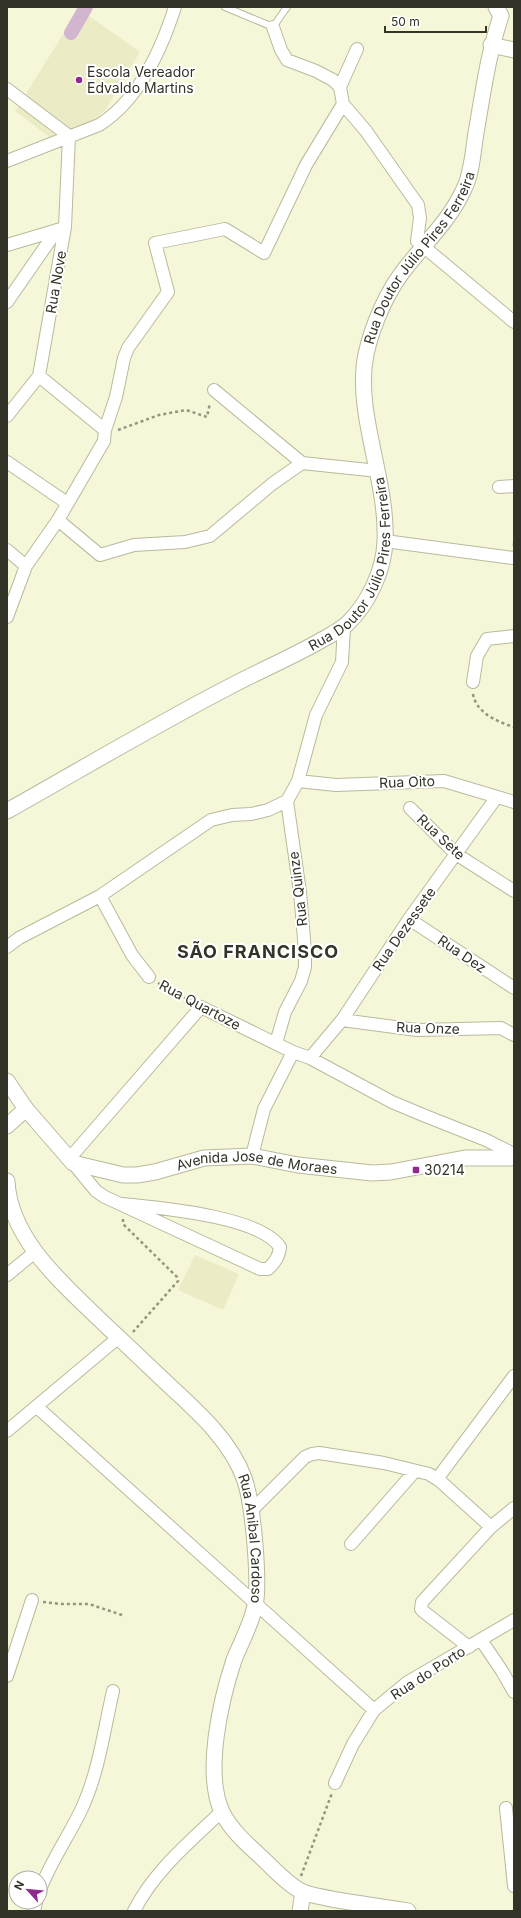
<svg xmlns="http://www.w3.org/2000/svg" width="521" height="1918" viewBox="0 0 521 1918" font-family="Inter,sans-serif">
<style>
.built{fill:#ebecc5}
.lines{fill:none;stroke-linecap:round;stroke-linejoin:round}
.canal{stroke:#d2b5cf;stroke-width:14}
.service-casing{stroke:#b9ba9c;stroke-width:8}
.minor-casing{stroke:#b9ba9c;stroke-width:14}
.tertiary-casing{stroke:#b9ba9c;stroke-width:17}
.path{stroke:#959680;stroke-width:2.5;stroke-dasharray:3 3;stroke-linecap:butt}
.service{stroke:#fff;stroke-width:6}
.minor{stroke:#fff;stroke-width:12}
.tertiary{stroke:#fff;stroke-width:15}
.poi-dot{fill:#8f298e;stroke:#fff;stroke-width:1.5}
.labels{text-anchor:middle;stroke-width:4;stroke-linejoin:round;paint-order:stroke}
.poi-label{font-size:14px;fill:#333327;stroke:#fff;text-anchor:start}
.street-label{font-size:14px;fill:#333327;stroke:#fff}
.district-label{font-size:18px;font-weight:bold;letter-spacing:1px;fill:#333327;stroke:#fff}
</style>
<rect width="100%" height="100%" fill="#f6f7d8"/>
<path class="built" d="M79,9l61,43 -34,57 -42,39 -49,-37z
M195,1255l44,19 -16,36 -45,-20z"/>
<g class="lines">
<path class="canal" d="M71,33l15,-26"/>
<g class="service-casing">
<path id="service" d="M225,7l48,20 14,-20"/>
</g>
<g class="minor-casing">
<path id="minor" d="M273,27l8,23 6,10 29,11 17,9 7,7
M357,49l-17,38 3,17 23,27 52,74 2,13 -3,23 97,81
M7,89l62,47
M7,161l92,-36c40,-25 62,-74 76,-118
M7,245l54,-16
M7,302l50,-72
M214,390l88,73 76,8
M7,416l32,-40 26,-149 4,-91
M105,430l11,-33 8,-39 4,-10 40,-56 -13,-49 70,-14 39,24 42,-88 37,-61
M7,462l60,41
M499,487l15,-1
M58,520l42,35 34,-10 51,-3 25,-6 62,-52 30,-21
M385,541l128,17
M7,550l19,16
M7,617l19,-51 32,-46 46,-79 1,-11 -66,-54
M473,682l4,-26 10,-17 27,-3
M298,781l38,4 108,-4 70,21
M410,808l46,46 58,37
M100,896l32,59 17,22
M409,919l105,69
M7,947l12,-9 81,-42 111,-76 21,-5 19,-1 17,-4 19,-9 11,-20 18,-66 26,-53 2,-35
M342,1020l75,10 84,-2 13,7
M276,1043l9,-31 16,-31 4,-14v-16l-5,-59 -13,-91
M310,1058l32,-38 67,-101 87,-121
M252,1156l12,-47 29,-57
M69,1159l132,-152 92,45 17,6 82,44 31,13 63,25 28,14
M73,1163l23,28 9,6 155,72h8c7,-7 11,-12 12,-22 -21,-31 -121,-39 -157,-43
M7,1275l28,-23
M37,1407l337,303
M7,1431l112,-94
M437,1479l77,-103
M251,1511l54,-54 7,-3 7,-1 65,10 45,11 11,7 51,46
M351,1544l64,-73
M481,1640l21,31 12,21
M469,1647l-45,-35 -3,-3 1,-7 69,-75 23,-19
M7,1676l25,-76
M335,1783l18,-39 21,-34 34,-28 106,-62
M506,1808l8,78
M40,1890c11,-30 30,-55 43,-84 16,-36 21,-76 30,-115
M34,1911l2,-9
M134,1911c20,-40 56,-69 88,-100"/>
</g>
<g class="tertiary-casing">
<g id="tertiary">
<path d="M491,45l23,5"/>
<path id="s1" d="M7,811c73,-41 145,-84 220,-123 30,-16 63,-30 93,-47 9,-5 19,-10 27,-17 21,-20 37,-53 38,-83 3,-61 -31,-129 -19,-187 7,-31 22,-65 42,-89 20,-25 43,-47 56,-76 8,-16 9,-38 12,-56 7,-40 12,-79 25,-117l-5,-9"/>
<path id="s2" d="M7,1081l19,28 47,54 50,12h14l18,-3 49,-14 48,-2 46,9 74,8 19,-1 74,-14h49"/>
<path d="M7,1126l19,-17"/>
<path id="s3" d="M7,1181c3,57 52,99 90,136 25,24 51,48 76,72 27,25 58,53 71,89 9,24 16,104 11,128 -4,19 -14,36 -21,54 -13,39 -31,115 -11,154 9,17 24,30 38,43 11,10 30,31 44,36 32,9 70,12 103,18"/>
<path d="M300,1911l3,-19"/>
</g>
</g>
<path class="path" d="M118,430l41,-15 27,-5 21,7 3,-14
M514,546v-6
M473,694c3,19 25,28 41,33
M158,983l33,18
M123,1219v5l54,53 1,4 -45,51
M43,1602l18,2h28l36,12
M301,1876l31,-83"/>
<use href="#service" class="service"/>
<use href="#minor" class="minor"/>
<use href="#tertiary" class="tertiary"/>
</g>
<g class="poi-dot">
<circle cx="79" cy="80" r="4"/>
<rect x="412" y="1166" width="8" height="8" rx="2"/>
</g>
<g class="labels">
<g class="poi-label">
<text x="87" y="77">Escola Vereador<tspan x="87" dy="16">Edvaldo Martins</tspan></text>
<text x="424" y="1175">30214</text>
</g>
<g class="street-label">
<text dy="5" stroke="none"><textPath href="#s1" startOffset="782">Rua Doutor Júlio Pires Ferreira</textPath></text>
<text transform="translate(56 282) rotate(-80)" y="5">Rua Nove</text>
<text dy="5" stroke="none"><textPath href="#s1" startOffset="445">Rua Doutor Júlio Pires Ferreira</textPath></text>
<text transform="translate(407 782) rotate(-2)" y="5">Rua Oito</text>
<text transform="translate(441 837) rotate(43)" y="5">Rua Sete</text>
<text transform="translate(298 889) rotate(-97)" y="5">Rua Quinze</text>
<text transform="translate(404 929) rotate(-55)" y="5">Rua Dezessete</text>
<text transform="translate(462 954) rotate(34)" y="5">Rua Dez</text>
<text transform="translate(200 1005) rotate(28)" y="5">Rua Quartoze</text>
<text transform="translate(428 1028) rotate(2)" y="5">Rua Onze</text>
<text dy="5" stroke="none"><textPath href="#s2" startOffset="293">Avenida Jose de Moraes</textPath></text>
<text dy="5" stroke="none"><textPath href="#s3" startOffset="448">Rua Anibal Cardoso</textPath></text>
<text transform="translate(428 1673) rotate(-33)" y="5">Rua do Porto</text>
</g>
<g class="district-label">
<text x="258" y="958">SÃO FRANCISCO</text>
</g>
</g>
<rect width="521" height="1918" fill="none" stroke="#333327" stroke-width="16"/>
<g transform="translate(28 1890) rotate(297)"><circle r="19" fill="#ffffff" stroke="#adada9"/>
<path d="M0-3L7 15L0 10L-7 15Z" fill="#8f298e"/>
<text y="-6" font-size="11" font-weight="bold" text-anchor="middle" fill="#333327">N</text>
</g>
<path d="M385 26v6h101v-6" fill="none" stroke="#333327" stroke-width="2"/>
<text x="391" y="26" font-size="12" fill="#333327" stroke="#ffffff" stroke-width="3" paint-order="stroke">50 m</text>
</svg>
